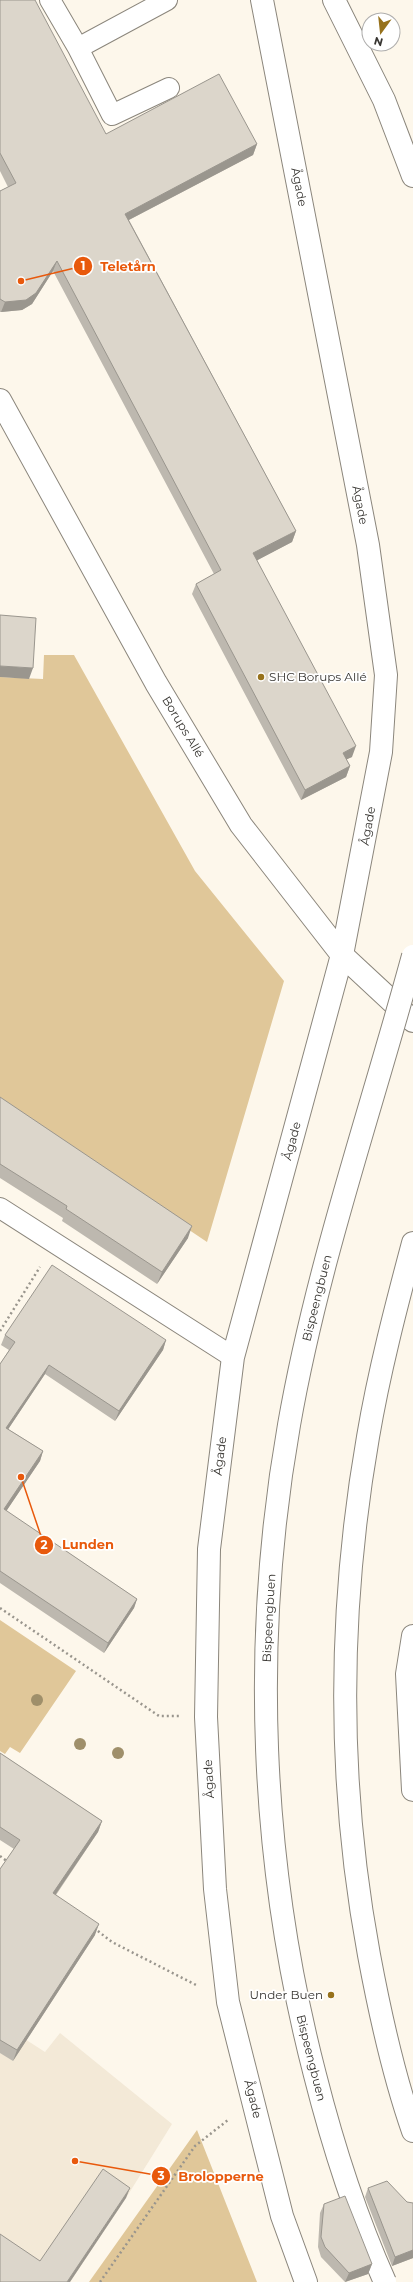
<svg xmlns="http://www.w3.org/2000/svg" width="413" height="2282" viewBox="0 0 413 2282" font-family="Montserrat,sans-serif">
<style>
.built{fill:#f3e9d7}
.green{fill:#e0c799}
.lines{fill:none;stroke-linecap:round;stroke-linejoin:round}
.lane-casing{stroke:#8b867c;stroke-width:22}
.street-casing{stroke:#8b867c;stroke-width:24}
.secondary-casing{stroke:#8b867c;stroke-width:24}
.path{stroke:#99958d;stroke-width:2.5;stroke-dasharray:2 3;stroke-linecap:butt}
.lane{stroke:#fff;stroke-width:20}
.street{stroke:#fff;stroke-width:22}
.secondary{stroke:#fff;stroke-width:22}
.secondary-bridge-casing{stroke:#8b867c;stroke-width:24;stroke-linecap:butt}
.secondary-bridge{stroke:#fff;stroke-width:22}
.tree{fill:#9f8f6a}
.wall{fill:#bdb8af}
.shaded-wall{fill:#9a968e}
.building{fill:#dcd6cb;stroke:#9a968e}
.poi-dot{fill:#97721c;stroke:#fff;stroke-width:1.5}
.labels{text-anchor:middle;stroke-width:3.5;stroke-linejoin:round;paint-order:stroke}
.street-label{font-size:12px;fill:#373531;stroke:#fff}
.poi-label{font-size:12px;fill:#373531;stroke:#fff;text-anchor:start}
.leader{fill:none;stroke:#e8590c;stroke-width:1.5}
.callout-dot{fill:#e8590c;stroke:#fff;stroke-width:1.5}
.mark-label{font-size:12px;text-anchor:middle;font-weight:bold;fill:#fff}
.callout-label{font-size:13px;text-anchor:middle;font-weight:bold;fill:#e8590c;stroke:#fff;stroke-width:3.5;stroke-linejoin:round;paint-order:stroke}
</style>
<rect width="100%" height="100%" fill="#fdf7eb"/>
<path class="built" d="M0,2023l45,29 15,-19 112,91 -46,74 -56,84h-70z"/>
<path class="green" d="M44,655h30l121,216 89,110 -77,261 -207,-139v-426l43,2z
M0,1620l76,51 -56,82 -10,-6 -5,7 -5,-3z
M197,2130l60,152h-168z"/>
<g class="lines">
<g class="lane-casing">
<path id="lane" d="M50,0l28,48 89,-48
M78,48l34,67 57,-27
M0,1208l233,149"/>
</g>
<g class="street-casing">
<path id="street" d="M413,1636l-6,38 6,116"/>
</g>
<g class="secondary-casing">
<path id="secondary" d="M262,0l106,545 18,130 -5,77 -39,203 -109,402 -24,192 -3,168 9,172 13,113 54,214 24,66
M334,0l50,100 29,76
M0,400l156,283 85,142 101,130 71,66
M413,1243c-17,64 -34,129 -45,194 -30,172 -31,346 1,518 11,59 24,119 44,176"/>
</g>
<path class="path" d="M0,1331l40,-64
M0,1608l159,108h20
M0,1856l8,6
M94,1928l18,14 86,44
M100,2282l95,-136 33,-26"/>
<use href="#lane" class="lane"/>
<use href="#street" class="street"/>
<use href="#secondary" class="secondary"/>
<g class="secondary-bridge-casing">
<path id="secondary-bridge" d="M385,2282c-30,-67 -52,-136 -70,-207 -55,-212 -64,-435 -26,-650 28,-160 82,-314 124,-469"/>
</g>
<use href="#secondary-bridge" class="secondary-bridge"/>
</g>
<g class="tree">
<circle cx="37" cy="1700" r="6"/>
<circle cx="80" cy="1744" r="6"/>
<circle cx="118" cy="1753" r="6"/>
</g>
<path class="wall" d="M0,0l106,134 151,10 -4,11 -124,65 167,311 -4,11 -35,18 95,197 -6,2 4,7 -4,11 -45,23 -109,-206 4,-10 18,-10 -161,-303 -21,33 -10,6 -21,2h-1v-121l8,-4 -8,-16z
M0,1097l188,141 -31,46 -95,-63 1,-3 -63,-40z
M5,1335l161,5 -3,10 -48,71 -70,-47 -37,55 35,22 -3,10 -34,50 131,88 -3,9 -30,45 -104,-70v-219l9,-14 -8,-5z
M0,1753l102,68 -4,11 -42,63 39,40 -82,126 -13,-8v-184l14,-20 -14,-9z
M368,2188l39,14 6,1v55l-21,8 -27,-69z
M324,2204l48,60 -4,10 -23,8 -24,-25 -3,-10 2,-34z"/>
<path class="shaded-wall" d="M257,144l-4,11 -132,69 4,-10z
M57,261l-4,10 -21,33 -10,6 -21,2 4,-10z
M296,531l-4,11 -42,22 3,-11z
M0,666l33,2 -4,11 -29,-2z
M356,746l-4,11 -13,6 4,-10z
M350,766l-4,11 -45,23 4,-10z
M192,1226l-4,12 -31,46 5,-12z
M166,1340l-3,10 -48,71 4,-10z
M49,1365l-4,9 -42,63 3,-9z
M43,1451l-3,10 -39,58 3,-10z
M137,1599l-3,9 -30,45 4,-10z
M102,1821l-4,11 -49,72 4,-11z
M99,1924l-4,11 -82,126 4,-11z
M130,2188l-4,10 -56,84h-3z
M413,2250v8l-21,8 3,-9z
M372,2264l-4,10 -23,8 4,-9z"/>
<path class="building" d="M0,0h35l71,134 113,-60 38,70 -132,70 171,317 -43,22 103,193 -13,7 7,13 -45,24 -109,-206 25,-14 -164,-309 -21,32 -10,7 -21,2 -5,-3v-108l16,-8 -16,-30z
M0,615l36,3 -3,50 -33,-2z
M0,1097l192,129 -30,46 -96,-63 1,-3 -67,-42z
M52,1265l114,75 -47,71 -70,-46 -43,63 37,23 -39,58 133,90 -29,44 -108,-72v-207l15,-22 -10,-7z
M0,1753l102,68 -49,72 46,31 -82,126 -17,-10v-171l20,-29 -20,-13z
M103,2169l27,19 -63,94h-67v-48l40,27z
M387,2181l20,21 6,1v47l-18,7 -27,-69z
M345,2196l27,68 -23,9 -24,-26 -4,-10 3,-33z"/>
<g class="poi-dot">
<circle cx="261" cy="677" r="4"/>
<circle cx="331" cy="1995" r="4"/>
</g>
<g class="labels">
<g class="street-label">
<text transform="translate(299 187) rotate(79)" y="4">Ågade</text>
<text transform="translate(360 505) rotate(79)" y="4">Ågade</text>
<text transform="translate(183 727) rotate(59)" y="4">Borups Allé</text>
<text transform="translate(368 826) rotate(-80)" y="4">Ågade</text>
<text transform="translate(292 1141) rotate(-75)" y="4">Ågade</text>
<text transform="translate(317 1298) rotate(-76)" y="4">Bispeengbuen</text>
<text transform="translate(220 1456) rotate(-83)" y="4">Ågade</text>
<text transform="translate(269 1618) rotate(-87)" y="4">Bispeengbuen</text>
<text transform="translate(209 1779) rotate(-93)" y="4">Ågade</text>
<text transform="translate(311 2058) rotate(76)" y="4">Bispeengbuen</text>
<text transform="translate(253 2099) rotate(76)" y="4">Ågade</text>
</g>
<g class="poi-label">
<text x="269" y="681">SHC Borups Allé</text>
<text x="323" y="1999" text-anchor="end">Under Buen</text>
</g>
</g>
<path class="leader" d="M21 281L83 266M21 1477L44 1545M75 2161L161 2176"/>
<g class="callout-dot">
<circle cx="21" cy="281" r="4"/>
<circle cx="21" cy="1477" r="4"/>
<circle cx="75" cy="2161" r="4"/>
<circle cx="83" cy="266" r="10"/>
<circle cx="44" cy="1545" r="10"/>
<circle cx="161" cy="2176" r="10"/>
</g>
<g class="mark-label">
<text x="83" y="270">1</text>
<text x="44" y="1549">2</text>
<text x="161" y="2180">3</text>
</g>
<g class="callout-label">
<text x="128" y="271">Teletårn</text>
<text x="88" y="1549">Lunden</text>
<text x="221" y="2181">Brolopperne</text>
</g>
<g transform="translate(381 32) rotate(195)"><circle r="19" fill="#ffffff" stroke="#afaead"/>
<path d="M0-3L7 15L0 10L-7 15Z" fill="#97721c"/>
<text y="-6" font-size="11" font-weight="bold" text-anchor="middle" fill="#373531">N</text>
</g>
</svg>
